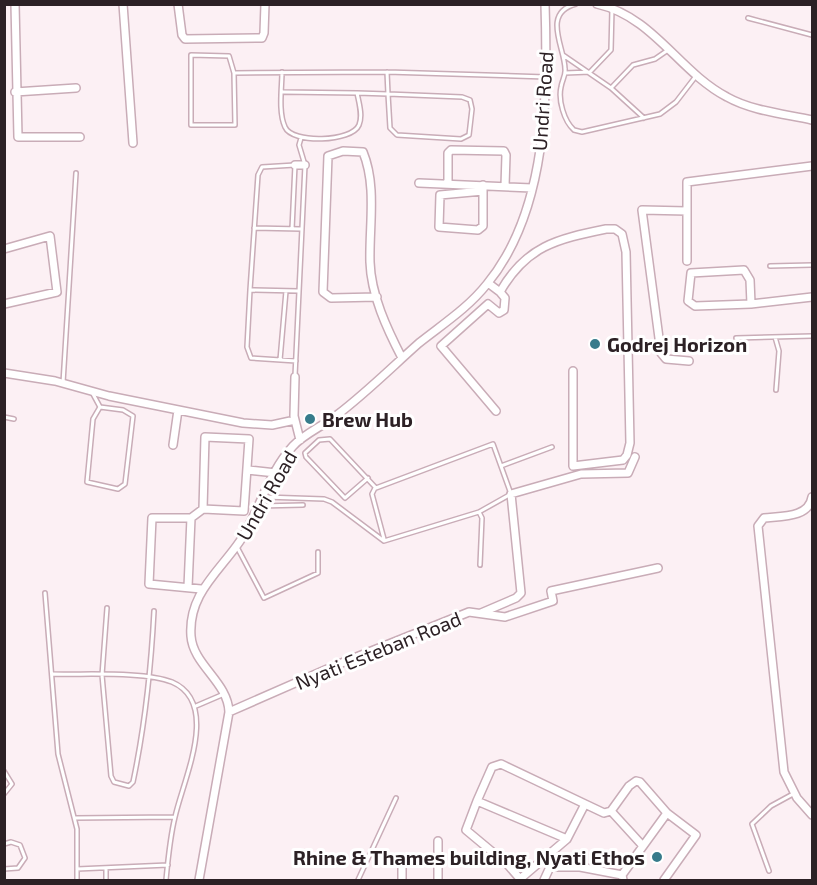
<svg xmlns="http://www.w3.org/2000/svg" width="817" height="885" viewBox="0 0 817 885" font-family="'Exo 2',sans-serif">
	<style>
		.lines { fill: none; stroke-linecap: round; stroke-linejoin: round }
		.service-casing { stroke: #c9acb7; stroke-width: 6 }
		.minor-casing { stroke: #c9acb7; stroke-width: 10 }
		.service { stroke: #fff; stroke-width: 3 }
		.minor { stroke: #fff; stroke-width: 7 }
		.poi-dot { fill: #377b8b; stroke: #fff; stroke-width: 2 }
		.labels { text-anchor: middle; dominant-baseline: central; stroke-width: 6; stroke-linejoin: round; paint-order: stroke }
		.street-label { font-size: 20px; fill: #2c2125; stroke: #fff }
		.poi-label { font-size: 20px; font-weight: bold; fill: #2c2125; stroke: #fff; text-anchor: start }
	</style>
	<rect width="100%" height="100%" fill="#fcf0f4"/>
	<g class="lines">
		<defs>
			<path id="service" d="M576 4C541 13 565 48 565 69 566 75 562 80 561 87 558 100 564 121 574 130L582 132 660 114 676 102 696 76
				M748 18 812 35
				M191 55 229 56 234 73 235 125H191Z
				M563 55 611 88 644 118
				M282 72C282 87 278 112 285 127 292 144 352 142 359 125 363 116 359 103 357 93L283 92
				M234 73 387 72 546 77
				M565 73 590 72 611 50 612 9
				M611 88 633 65 655 59 668 50
				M357 93 388 94 390 128 397 135 461 139 469 135 472 109 470 100 462 97 388 94 387 72
				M254 228 301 229
				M770 266 812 265
				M250 290 258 175 262 167 295 165 292 229
				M775 337 779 351 776 390
				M736 338 812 336
				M280 360 286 291
				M296 361 251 358 247 347 250 290 298 291
				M295 376 305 165 299 145 301 138
				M63 383 76 173
				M93 394 100 407 123 410 133 416 125 484 118 489 87 482 93 419 100 407
				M4 417 14 419
				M501 466 552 447
				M368 478 345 498 306 457 305 453 319 440 330 439 376 488 493 444 511 494 479 512
				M375 488 372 494 384 539
				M265 497 324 499 332 502 384 541 479 512 482 518 480 565
				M259 506 303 505
				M237 547 264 598 318 573V552
				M45 593 58 754 77 829V880
				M107 608 102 675 111 776 114 782 129 786 133 782C145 725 151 669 154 611
				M53 674C84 675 145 671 172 682 221 703 183 780 175 817 170 837 168 859 166 880
				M196 706 224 694
				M4 771 12 784 4 794
				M75 818 175 817
				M4 844 11 842 20 845 25 858 18 868 4 869
				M106 868V880
				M77 869 168 865
				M769 871 752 824 771 806 793 794
				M358 880 396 798"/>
			<path id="minor" d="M15 4 18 137H80
				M123 4 133 143
				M178 4 182 35 185 39 262 38 264 33 265 4
				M597 4C654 17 678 71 727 97 752 111 785 114 812 120
				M15 92 76 88
				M295 165H305
				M419 183 532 188
				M448 184V153L451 150 504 151 506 155 505 186
				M483 185V191L440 195 439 227 478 230 483 226V191
				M687 211 642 210 661 353 666 359 689 361
				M4 249 50 236 57 292 4 304
				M687 261V182L812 166
				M488 283 500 292C526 246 557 239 606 229H615L622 234 626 252 630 443 627 455 623 460 573 466V371
				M377 297 331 298 323 292 328 156 343 151 363 152C377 186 369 226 370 262 371 295 387 329 402 358
				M751 304 750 280 744 270 691 273 688 301 695 306 751 304 812 297
				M4 373 55 381 109 396 243 423 272 425 295 420
				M295 377 294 416 300 440
				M496 411 441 346 488 304 499 313 504 310 505 298 500 292
				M173 445 178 410
				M248 470 276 473
				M812 497C809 518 781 516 764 518L758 526 784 772 797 798 812 815
				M188 587 191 518
				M201 589 149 584 152 518H191L203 509 244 511 249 439 205 437 203 509
				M481 613 516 598 521 593 511 494 581 474 628 473 635 457
				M229 712 334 666 469 612 505 617 553 601 551 591 658 568
				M477 801 492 767 501 764 585 804 567 839 520 879
				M585 804 604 813 611 811 642 845
				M611 811 629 786 636 781 640 782 667 813 696 835 664 880
				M438 841V880
				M550 853V867H580L622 875
				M402 863V880
				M199 880 229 712C228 682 193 665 191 636 188 594 219 572 240 541 259 512 268 473 293 446 304 434 323 426 337 415 366 393 392 367 419 343 443 324 468 308 487 284 548 210 548 94 545 4
				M521 880 508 865 466 830 477 801 567 839
				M544 880 550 867
				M623 880 622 875 667 813"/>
		</defs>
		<!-- service casing -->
		<use href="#service" class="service-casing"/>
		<!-- minor casing -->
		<use href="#minor" class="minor-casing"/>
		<!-- service -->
		<use href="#service" class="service"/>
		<!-- minor -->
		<use href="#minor" class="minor"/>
	</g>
	<!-- markers -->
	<g class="poi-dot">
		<circle cx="595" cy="344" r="6"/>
		<circle cx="310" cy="419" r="6"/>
		<circle cx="657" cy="857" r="6"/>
	</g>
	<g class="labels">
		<!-- street labels -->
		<g class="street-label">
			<text transform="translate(542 101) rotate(-86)">Undri Road</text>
			<text transform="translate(266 495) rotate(-60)">Undri Road</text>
			<text transform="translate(378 650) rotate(-22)">Nyati Esteban Road</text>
		</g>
		<!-- poi labels -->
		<g class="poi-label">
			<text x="607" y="344">Godrej Horizon</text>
			<text x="322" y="419">Brew Hub</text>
			<text x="645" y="857" text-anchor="end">Rhine &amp; Thames building, Nyati Ethos</text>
		</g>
	</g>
	<!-- border -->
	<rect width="817" height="885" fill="none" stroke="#2c2125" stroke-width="12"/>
</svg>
